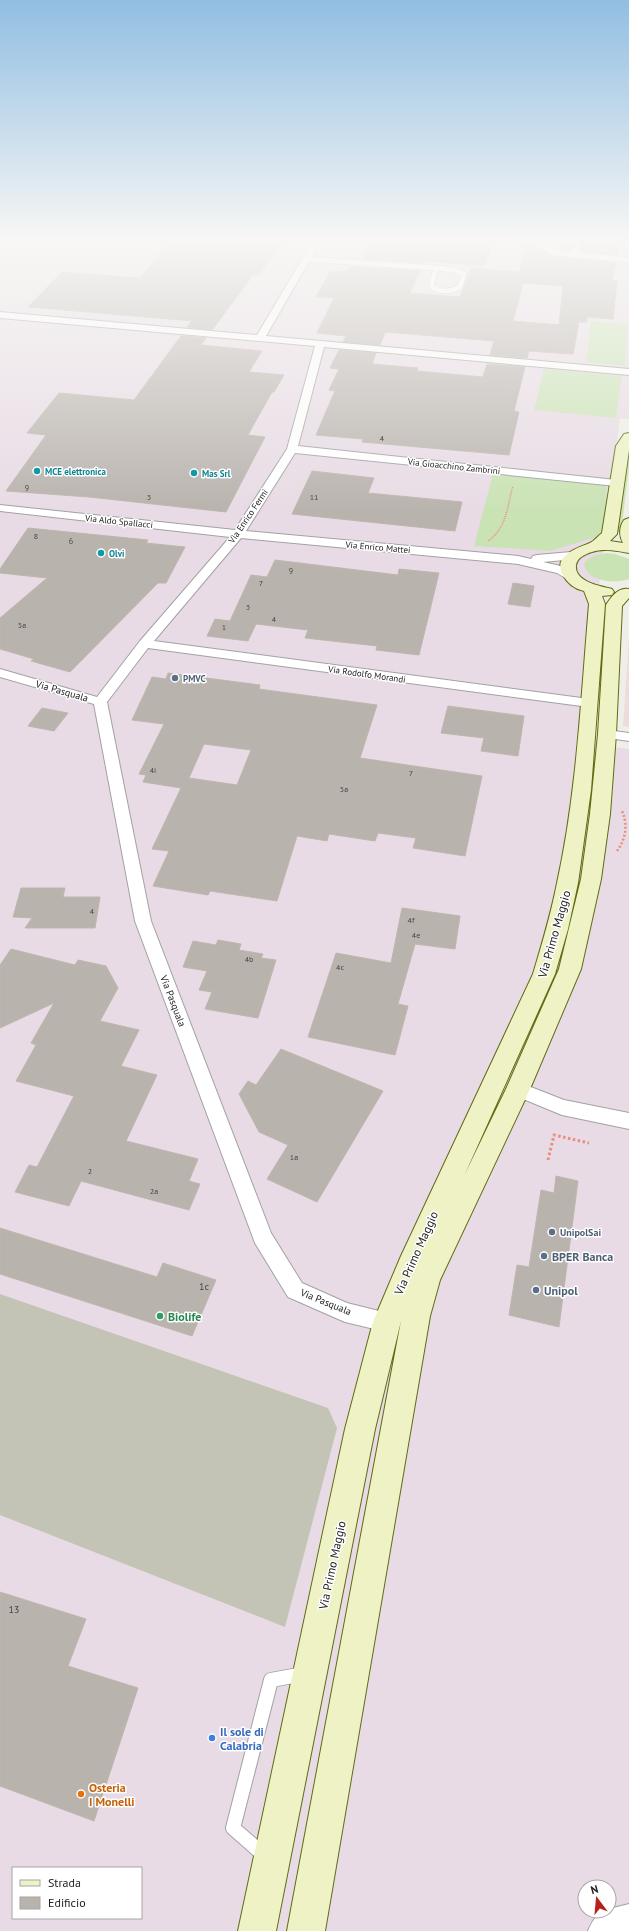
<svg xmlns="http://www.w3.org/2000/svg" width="629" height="1931" viewBox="0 0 629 1931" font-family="'PT Sans',sans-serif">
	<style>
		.residential { fill: #dfdede }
		.commercial { fill: #eedcda }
		.industrial { fill: #e8dbe5; fill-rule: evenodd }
		.construction { fill: #c3c4b5 }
		.grass { fill: #cae3b5 }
		.parking { fill: #e1e1e1 }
		.building { fill: #b9b3ae; stroke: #c0b6ad; fill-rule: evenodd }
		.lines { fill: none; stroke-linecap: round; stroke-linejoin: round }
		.lane-far1-casing { stroke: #a2a2a2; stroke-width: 6 }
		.lane-casing { stroke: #a2a2a2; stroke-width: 16 }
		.street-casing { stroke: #a2a2a2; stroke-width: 2 }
		.secondary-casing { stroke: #5f6c13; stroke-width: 2 }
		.path-far2 { stroke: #e98f80; stroke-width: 1.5; stroke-dasharray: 1 1; stroke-linecap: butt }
		.path-far1 { stroke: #e98f80; stroke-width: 2.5; stroke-dasharray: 2 2; stroke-linecap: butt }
		.path { stroke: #e98f80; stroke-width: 3; stroke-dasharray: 2.5 2.5; stroke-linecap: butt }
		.lane-far1 { stroke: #fff; stroke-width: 5 }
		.lane { stroke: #fff; stroke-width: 14 }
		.street { fill: #fff; fill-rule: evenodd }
		.secondary { fill: #eef2c4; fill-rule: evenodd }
		.culture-dot { fill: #0f9aa8; stroke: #fff; stroke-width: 1.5 }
		.service-dot { fill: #5c6f8a; stroke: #fff; stroke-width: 1.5 }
		.leisure-dot { fill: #2e9e5b; stroke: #fff; stroke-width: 1.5 }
		.shop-dot { fill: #3f7fe0; stroke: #fff; stroke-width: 1.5 }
		.food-dot { fill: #e8710a; stroke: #fff; stroke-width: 1.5 }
		.labels { text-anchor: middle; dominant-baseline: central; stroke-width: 3; stroke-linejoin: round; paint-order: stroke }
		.number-label { font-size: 8px; fill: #474644 }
		.far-street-label { font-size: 9px; fill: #212121; stroke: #fff }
		.far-culture-label { font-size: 9px; font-weight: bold; fill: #0d838f; stroke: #fff; text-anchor: start }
		.far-service-label { font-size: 9px; font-weight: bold; fill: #4e5e75; stroke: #fff; text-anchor: start }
		.street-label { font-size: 10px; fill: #212121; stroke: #fff }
		.service-label { font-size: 10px; font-weight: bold; fill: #4e5e75; stroke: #fff; text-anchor: start }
		.near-number-label { font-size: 10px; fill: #474644 }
		.near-street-label { font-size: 12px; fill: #212121; stroke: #fff }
		.near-service-label { font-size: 12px; font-weight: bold; fill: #4e5e75; stroke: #fff; text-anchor: start }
		.near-leisure-label { font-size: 12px; font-weight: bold; fill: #27864d; stroke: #fff; text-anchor: start }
		.near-shop-label { font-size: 12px; font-weight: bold; fill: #366cbe; stroke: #fff; text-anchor: start }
		.near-food-label { font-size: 12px; font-weight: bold; fill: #c56008; stroke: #fff; text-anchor: start }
	</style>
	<rect width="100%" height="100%" fill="#f0eee8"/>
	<!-- residential -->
	<path class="residential" d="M0 239H151L125 269 112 274 15 266 0 281Z"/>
	<!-- commercial -->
	<path class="commercial" d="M629 639V727L623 726Z"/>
	<!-- industrial -->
	<path class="industrial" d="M151 239H629V419H620L579 742 629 749V1931H0V281L15 266 112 274 125 269ZM13 1868H141V1918H13ZM585 1887H609V1911H585Z"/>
	<!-- construction -->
	<path class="construction" d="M0 1294 328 1408 337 1428 285 1627 0 1515Z"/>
	<!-- grass -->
	<path class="grass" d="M591 321 628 324 625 366 586 362Z
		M544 369 622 376 616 418 534 410Z
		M627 458H629V468L621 532H617Z
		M493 474 607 485 603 535 550 551 474 546Z
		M606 553 615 554 629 559V579C615 584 586 582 584 564 589 556 597 555 606 553Z"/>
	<!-- parking -->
	<path class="parking" d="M11 239H56L30 264 3 263 24 243 32 244 29 241Z
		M331 239H357L346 260 320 258Z
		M606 267 629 268V281L605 279Z"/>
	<!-- building -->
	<path class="building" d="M173 239H283L259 275H253L212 330 187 327 192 321 28 307 62 272 140 278Z
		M432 239H494L485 266 424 261 423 263 362 259 371 243 429 248Z
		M561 239H574L572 250 561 249Z
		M582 239H620L617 255 580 251Z
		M527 244 555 257 616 263 612 281H617L613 319 587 317V322H579L573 354 529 351 527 358 490 355 494 341 385 332 380 345 343 342 346 336 317 333 334 298 316 297 330 272 348 271 350 267H358L420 271 410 293 460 297 471 268 519 272ZM523 283 563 286 559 325 513 321Z
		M181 336 206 338 201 345 262 351 249 372 284 375 274 392H272L248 435 265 437 226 512 89 497 6 491 46 435 27 433 59 393 134 400Z
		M339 350 376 353 372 364 418 368 417 371 483 377 487 364 525 367 514 411 519 412 509 455 362 442 363 439 316 435 335 391 329 390 339 369 330 368Z
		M312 471 374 478 368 493 462 502 455 531 292 514Z
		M28 528 148 540 146 543 185 547 166 583H158L70 672 31 661 34 659 0 649V618L47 578 0 573V569Z
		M275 560 398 575 399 569 439 573 419 655 376 650 377 646 305 638 308 630 256 624 248 641 207 636 215 619 230 621 251 575 267 577Z
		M513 583 534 586 530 607 508 604Z
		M168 673 260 685 259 689 377 705 360 758 482 776 465 856 413 848 416 838 378 833 375 841 329 834 327 841 297 836 277 901 210 891 208 895 153 886 169 851 152 849 181 788 143 782 146 775 139 774 164 724 132 720 152 677 166 679ZM204 744 251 750 237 785 189 778Z
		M448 706 524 716 518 756 481 751 484 738 441 733Z
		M42 708 68 713 54 731 28 726Z
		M21 888H65L63 897H100L95 928H25L32 918 13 917Z
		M402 908 460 916 455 949 415 944 398 1004 408 1006 395 1055 308 1037 336 953 391 963Z
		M218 940 241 944 239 950 263 954 261 958 276 960 258 1018 205 1009 212 992 199 990 207 971 183 967 193 941 216 945Z
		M11 949 75 965 78 960 106 966 118 988 100 1021 139 1030 121 1066 157 1075 126 1141 198 1159 189 1181 200 1184 189 1210 81 1181 69 1206 15 1192 29 1165 37 1167 74 1096 16 1081 36 1045 31 1043 54 1003 0 1028V965Z
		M281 1049 383 1091 317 1202 267 1179 288 1145 259 1132 239 1094 248 1081 256 1085Z
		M556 1176 578 1181 559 1327 509 1315 517 1265 529 1267 541 1190 554 1193Z
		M0 1228 157 1277 163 1263 216 1280 192 1336 0 1274Z
		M0 1592 86 1619 68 1666 138 1688 94 1821 0 1786Z"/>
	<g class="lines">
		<defs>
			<path id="lane-far1" d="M526 239 556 253 629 260
				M553 239 558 242 556 253
				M575 255 578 239
				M306 259 436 268
				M436 268 454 270 464 274 460 287C450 292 440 293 431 286Z"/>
			<path id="lane" d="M265 1856 233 1828 271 1680 304 1674"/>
			<path id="street" d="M314 239H322L266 336 629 369V375L324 347 298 446 616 480 622 483 616 486 295 453 246 531 518 556 531 559 533 556 537 555 571 552 577 556 575 559 543 562 565 567 578 578 572 582 557 573 518 564 241 538 154 641 589 699 594 700 596 703 594 706 589 707 148 648 107 702 151 921 271 1233 302 1283 347 1303 395 1315 398 1322 395 1329 387 1332 345 1322 288 1297 255 1243 135 921 94 704 0 677V669L97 697 140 641 230 537 0 511V505L235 530 287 449 315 346 0 318V312L257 335Z
				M607 730 629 733V741L602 737 600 734 602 731Z
				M518 1082 564 1100 629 1113V1129L562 1115 511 1094 509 1089 511 1084Z
				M629 1904V1931H588C592 1922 597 1911 609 1911V1909Z"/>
			<path id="secondary" d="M629 433V450L617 534 610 541 623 543C619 536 619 527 624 520L629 518V553C617 551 604 548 592 552 585 554 577 558 576 565 574 582 600 586 612 589L614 592 612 595 602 596 605 604 591 790 578 883 568 929 555 974 464 1176 506 1089 559 969 581 879 590 814 598 734 606 605C611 597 618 587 629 589V598L622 606 616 734 610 814 601 879 581 969 530 1089 440 1280 430 1316 325 1931H287L401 1321 375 1429 276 1931H238L345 1429 373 1322 401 1256 533 974C542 944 551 914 557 883 577 792 581 697 589 604L584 591C575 589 567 583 563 575 552 556 577 548 590 543 594 541 598 536 602 533L616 446 624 434Z"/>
		</defs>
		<!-- lane-far1 casing -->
		<use href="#lane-far1" class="lane-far1-casing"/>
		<!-- lane casing -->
		<use href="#lane" class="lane-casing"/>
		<!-- street casing -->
		<use href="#street" class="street-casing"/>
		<!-- secondary casing -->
		<use href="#secondary" class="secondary-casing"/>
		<!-- path-far2 -->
		<path class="path-far2" d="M488 541C507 528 507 506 513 486"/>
		<!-- path-far1 -->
		<path class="path-far1" d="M617 851C626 839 628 824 622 811"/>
		<!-- path -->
		<path class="path" d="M548 1160 554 1135 589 1143"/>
		<!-- lane-far1 -->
		<use href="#lane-far1" class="lane-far1"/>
		<!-- lane -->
		<use href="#lane" class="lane"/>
		<!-- street -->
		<use href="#street" class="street"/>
		<!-- secondary -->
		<use href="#secondary" class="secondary"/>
	</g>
	<!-- sky -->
	<linearGradient id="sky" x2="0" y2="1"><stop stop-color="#91bee2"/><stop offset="0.47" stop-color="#f8f7f5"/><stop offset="1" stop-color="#f8f7f5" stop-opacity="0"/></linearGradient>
	<rect width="629" height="510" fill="url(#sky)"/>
	<!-- markers -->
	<g class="culture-dot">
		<circle cx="37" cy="471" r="4"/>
		<circle cx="194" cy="473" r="4"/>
		<circle cx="101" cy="553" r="4"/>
	</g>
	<g class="service-dot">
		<circle cx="175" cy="678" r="4"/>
		<circle cx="552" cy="1232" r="4"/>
		<circle cx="544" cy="1256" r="4"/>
		<circle cx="536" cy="1290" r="4"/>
	</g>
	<circle class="leisure-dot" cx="160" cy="1316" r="4"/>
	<circle class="shop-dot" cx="212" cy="1738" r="4"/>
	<circle class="food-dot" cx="81" cy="1794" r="4"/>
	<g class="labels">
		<!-- number labels -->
		<g class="number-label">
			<text x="382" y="438">4</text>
			<text x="27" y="487">9</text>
			<text x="149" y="497">3</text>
			<text x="314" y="497">11</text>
			<text x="36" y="536">8</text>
			<text x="71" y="541">6</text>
			<text x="291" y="570">9</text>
			<text x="261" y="583">7</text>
			<text x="248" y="607">3</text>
			<text x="274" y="619">4</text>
			<text x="22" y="625">5a</text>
			<text x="224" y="627">1</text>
			<text x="153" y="770">4i</text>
			<text x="411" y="773">7</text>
			<text x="344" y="789">5a</text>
			<text x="92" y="911">4</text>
			<text x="411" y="920">4f</text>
			<text x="416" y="935">4e</text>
			<text x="249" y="959">4b</text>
			<text x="340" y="967">4c</text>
			<text x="294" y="1157">1a</text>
			<text x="90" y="1171">2</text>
			<text x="154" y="1191">2a</text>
		</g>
		<!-- far-street labels -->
		<g class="far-street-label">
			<text transform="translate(454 466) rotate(6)">Via Gioacchino Zambrini</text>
			<text transform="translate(248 516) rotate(-56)">Via Enrico Fermi</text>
			<text transform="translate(119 521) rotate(6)">Via Aldo Spallacci</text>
			<text transform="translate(378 547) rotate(5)">Via Enrico Mattei</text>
			<text transform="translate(367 674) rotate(8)">Via Rodolfo Morandi</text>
		</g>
		<!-- far-culture labels -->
		<g class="far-culture-label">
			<text x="45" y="471">MCE elettronica</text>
			<text x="202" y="473">Mas Srl</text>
			<text x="109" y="553">Olvi</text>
		</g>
		<!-- far-service labels -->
		<g class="far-service-label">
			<text x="183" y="678">PMVC</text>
		</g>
		<!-- street labels -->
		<g class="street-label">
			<text transform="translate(62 691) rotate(16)">Via Pasquala</text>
			<text transform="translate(173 1001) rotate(69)">Via Pasquala</text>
			<text transform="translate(326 1302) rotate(22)">Via Pasquala</text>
		</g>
		<!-- service labels -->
		<g class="service-label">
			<text x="560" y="1232">UnipolSai</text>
		</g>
		<!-- near-number labels -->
		<g class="near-number-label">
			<text x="204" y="1286">1c</text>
			<text x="14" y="1609">13</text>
		</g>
		<!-- near-street labels -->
		<g class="near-street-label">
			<text transform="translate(554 934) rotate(-74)">Via Primo Maggio</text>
			<text transform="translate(416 1253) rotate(-66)">Via Primo Maggio</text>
			<text transform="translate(332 1565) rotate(-78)">Via Primo Maggio</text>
		</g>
		<!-- near-service labels -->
		<g class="near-service-label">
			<text x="552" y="1256">BPER Banca</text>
			<text x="544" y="1290">Unipol</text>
		</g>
		<!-- near-leisure labels -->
		<g class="near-leisure-label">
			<text x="168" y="1316">Biolife</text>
		</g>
		<!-- near-shop labels -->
		<g class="near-shop-label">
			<text x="220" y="1731">Il sole di<tspan x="220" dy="14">Calabria</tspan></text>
		</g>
		<!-- near-food labels -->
		<g class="near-food-label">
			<text x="89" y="1787">Osteria<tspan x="89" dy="14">I Monelli</tspan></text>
		</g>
	</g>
	<!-- legend -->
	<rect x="12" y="1867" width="130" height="52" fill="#ffffff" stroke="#a6a6a6"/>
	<rect x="20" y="1880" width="20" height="6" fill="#eef2c4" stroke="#a6a6a6"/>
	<text x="48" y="1887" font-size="12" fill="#212121">Strada</text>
	<rect x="20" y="1897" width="20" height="12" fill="#b9b3ae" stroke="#a6a6a6"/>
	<text x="48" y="1907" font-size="12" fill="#212121">Edificio</text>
	<!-- north arrow -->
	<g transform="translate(597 1899) rotate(344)"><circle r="19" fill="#ffffff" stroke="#a6a6a6"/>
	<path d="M0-3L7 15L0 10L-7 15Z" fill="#b82019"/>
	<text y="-6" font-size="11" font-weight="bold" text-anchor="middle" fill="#212121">N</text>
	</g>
</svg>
